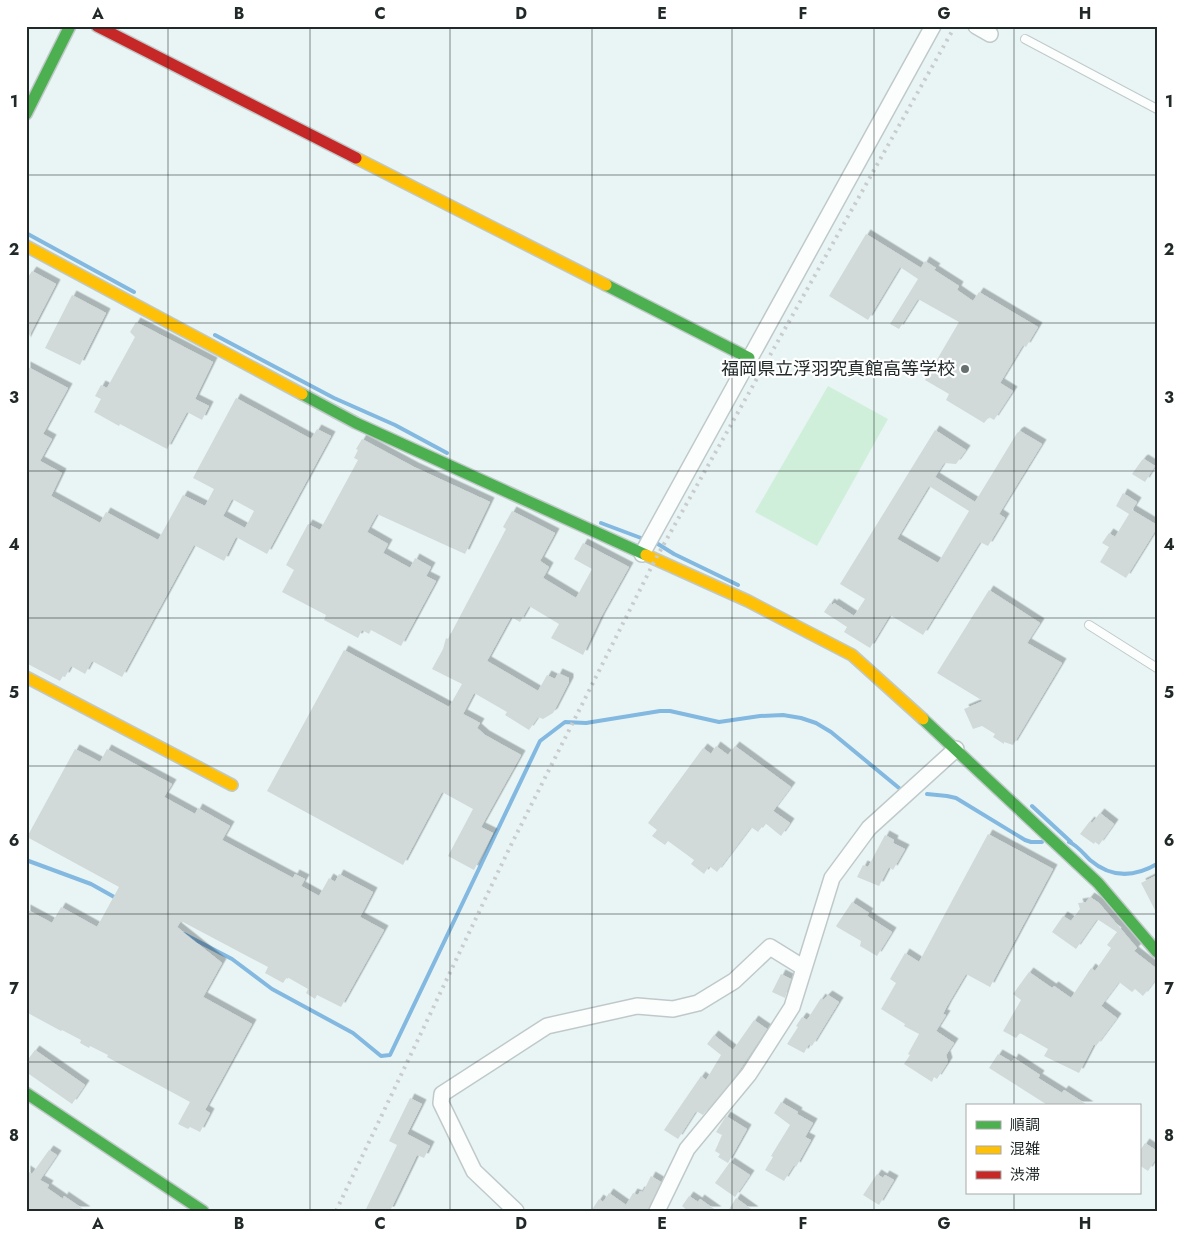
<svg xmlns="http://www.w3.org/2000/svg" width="1183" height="1237" viewBox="0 0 1183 1237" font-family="Jost,'Noto Sans JP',sans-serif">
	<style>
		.green { fill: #d0efda }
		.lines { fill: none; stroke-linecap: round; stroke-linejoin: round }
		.stream { stroke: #83b9e0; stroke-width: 4 }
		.building { fill: #d1dad9; fill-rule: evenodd; filter: url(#shadow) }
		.lane-casing { stroke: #c0c9c9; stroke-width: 10 }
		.street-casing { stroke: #c0c9c9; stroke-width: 18 }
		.fast-casing { stroke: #c0c9c9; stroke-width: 14 }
		.slow-casing { stroke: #c0c9c9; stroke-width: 14 }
		.jam-casing { stroke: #c0c9c9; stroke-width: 14 }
		.lane { stroke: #fcfefe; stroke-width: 8 }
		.street { stroke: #fcfefe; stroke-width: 15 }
		.fast { stroke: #4caf50; stroke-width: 11 }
		.slow { stroke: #ffc107; stroke-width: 11 }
		.jam { stroke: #c62828; stroke-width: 11 }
		.rail { stroke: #cacccc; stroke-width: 4; stroke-dasharray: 2.5 5; stroke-linecap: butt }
		.grid { fill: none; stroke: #212929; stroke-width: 1; stroke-opacity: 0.55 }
		.poi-dot { fill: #677070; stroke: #fff; stroke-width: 2 }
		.labels { text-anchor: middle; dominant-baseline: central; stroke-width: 4.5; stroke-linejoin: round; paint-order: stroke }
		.poi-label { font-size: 18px; fill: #212929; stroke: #fff; text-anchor: end }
		.neatline { fill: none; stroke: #212929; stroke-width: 2 }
		.grid-label { font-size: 16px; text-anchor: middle; font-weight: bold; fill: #212929 }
	</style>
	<defs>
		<filter id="shadow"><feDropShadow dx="4.5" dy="-4.5" stdDeviation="0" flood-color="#0004"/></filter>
	</defs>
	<rect width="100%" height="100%" fill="#e9f5f5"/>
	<!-- green -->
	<path class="green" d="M828 386 888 419 817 546 755 512Z"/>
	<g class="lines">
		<!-- stream -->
		<path class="stream" d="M26 233 134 292
			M215 335 334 398 395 425 447 453
			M601 523 641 538
			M658 544 674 554 738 585
			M927 794 947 796 956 798 1025 840 1031 842H1042
			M1032 806 1071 842
			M1069 842C1077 845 1084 854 1090 860 1111 878 1133 878 1157 864
			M26 860 91 884 116 898
			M184 934 232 959 272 989 353 1033 381 1056 390 1055 540 741 565 722 586 723 660 711H670L719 722 760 716 783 715 801 718 816 723 831 732 899 788"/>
	</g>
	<!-- building -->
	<path class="building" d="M866 234 921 268 925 261 936 268 934 270 959 286 957 290 973 301 979 292 1038 327 1026 347 1023 345 1000 383 1013 391 994 420 989 417 984 423 946 400 949 394 925 380 959 322 918 299 899 329 890 324 918 279 900 267 868 320 829 296Z
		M32 271 56 284 26 342V280Z
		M72 295 106 313 80 365 45 348Z
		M136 322 213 362 195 399 209 406 202 420 187 412 167 449 120 424 119 426 94 412 101 399 95 396 101 385 107 388 135 337 130 332Z
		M26 366 68 388 43 434 52 439 40 461 62 473 51 496 100 523 106 512 158 540 183 495 205 506 214 489 193 478 236 398 311 439 317 429 331 436 267 554 236 537 224 561 194 545 122 677 92 661 85 674 71 666 65 677 63 676 60 681 26 663ZM232 499 254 511 245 528 223 516Z
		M935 430 966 450 956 464 944 463 935 477 975 502 1017 433 1020 431 1042 444 999 514 1005 518 988 546 980 542 923 635 890 615 870 648 844 632 847 627 824 612 830 603 833 605 834 603 854 616 865 599 840 584ZM929 486 969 511 938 563 897 539Z
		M362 439 414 467 490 502 465 554 377 514 367 532 388 544 383 553 410 568 415 558 431 567 426 576 436 581 401 646 371 630 369 634 362 630 358 638 324 620 326 615 282 592 294 570 286 565 308 524 320 530 358 460 354 458 358 450 356 449Z
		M1144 459 1155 466 1145 482 1132 474 1142 460Z
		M1123 493 1137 502 1132 510 1157 525V528L1126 578 1100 562 1109 547 1102 543 1109 533 1115 537 1129 514 1116 506Z
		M512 511 555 533 540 561 549 567 543 578 576 598 592 569 574 559 583 543 629 567 601 617 583 655 551 638 559 624 529 606 520 622 511 617 487 661 538 691 547 675 555 679 558 673 569 678V682L553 713 543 719 538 717 529 730 505 715 507 712 474 693 463 714 480 723 477 728 485 735 521 755 481 827 493 833 474 870 448 856 473 809 442 792 403 865 267 791 344 650 449 707 462 684 432 669 443 649 446 638 448 639 506 529 503 527Z
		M989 590 1040 623 1027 643 1062 663 1013 745 1004 742V744L993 737 995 734 982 726 973 729 964 709 983 701 937 673Z
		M716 746 728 755 735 746 791 787 773 811 790 823 781 836 765 823 758 832 751 827 717 872 709 866 704 874 691 864 694 860 668 841 665 845 652 836 657 830 648 823 703 748 711 754Z
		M75 749 100 762 107 749 172 784 164 797 195 814 198 808 230 826 222 840 293 878 295 874 305 879 301 886 319 896 329 878 335 882 339 874 373 892 360 917 384 930 341 1007 317 995 315 999 306 993 308 989 287 977 283 983 265 973 268 967 181 921 177 927 222 963 203 997 252 1024 205 1110 210 1113 200 1132 190 1127 188 1129 178 1124 190 1102 107 1057 108 1055 90 1046 89 1048 80 1043 81 1040 62 1030 61 1031 26 1012V909L52 923 61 907 97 927 119 887 27 837Z
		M1100 813 1114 824 1099 845 1095 842 1094 844 1080 834 1090 821 1092 823Z
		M988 834 1053 869 990 987 966 974 947 1006 943 1014 946 1015 936 1031 954 1043 946 1055 948 1062 937 1079 934 1077 932 1082 904 1064 910 1055 908 1054 919 1034 904 1026 905 1024 881 1009 896 983 890 979 905 953 919 962Z
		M885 835 894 840 893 843 905 849 893 870 889 867 879 886 857 877 863 865 868 867Z
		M1157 875V914L1141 883Z
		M1090 897 1099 903 1137 948 1134 951 1157 969V978L1143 996 1135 989 1132 992 1119 982 1101 1006 1117 1018 1096 1046 1094 1044 1079 1073 1044 1056 1048 1049 1020 1033 1016 1038 1003 1031 1021 1000 1013 994 1029 972 1052 988 1054 986 1071 998 1091 968 1095 971 1111 948 1107 945 1117 932 1097 919 1076 949 1052 932 1063 916 1071 921 1080 909 1078 903 1086 902Z
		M852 902 869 913 867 916 892 932 877 956 860 946 861 941 837 927 836 926Z
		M781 974 791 979 785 998 772 992Z
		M828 995 839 1002 812 1046 809 1044 804 1053 787 1044 798 1027 796 1026 802 1017 807 1020 821 998 823 1000Z
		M754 1020 767 1029 735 1077 703 1115 696 1111 678 1139 664 1130 701 1076 706 1080 721 1055 707 1044 714 1035 733 1050Z
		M35 1050 85 1085 72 1104 26 1072V1062Z
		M998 1054 1012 1062 1014 1058 1040 1075 1038 1078 1062 1093 1064 1090 1089 1106H1049L989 1068Z
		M410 1098 422 1104 407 1134 430 1146 424 1158 417 1155 390 1211H365L397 1145 389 1141Z
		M781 1102 798 1112 797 1114 813 1123 805 1137 811 1140 796 1167 794 1165 784 1181 765 1170 773 1157 771 1156 790 1125 774 1113Z
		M726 1116 747 1129 728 1163 718 1157 720 1154 715 1151 722 1135 716 1132Z
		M1145 1143 1157 1151V1157L1148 1171 1139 1165V1152Z
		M49 1150 57 1155 40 1180 49 1185 47 1188 63 1199 64 1196 86 1211H26V1170L32 1174Z
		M730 1162 750 1175 735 1197 715 1183Z
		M877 1174 883 1178 885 1175 894 1180 879 1205 863 1195Z
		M651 1176 661 1182 648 1211H591L599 1199 603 1202 609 1193 626 1205 633 1193 638 1195 640 1191 643 1192Z
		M689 1196 698 1202 700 1199 717 1211H688L682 1206Z
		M736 1198 754 1211H728Z"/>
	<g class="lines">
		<defs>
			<path id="lane" d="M1025 39 1157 109
				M1089 625 1157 668"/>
			<path id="street" d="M976 26 990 34
				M642 554 933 26
				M516 1211 474 1171 441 1103 442 1094 547 1026 637 1006 673 1009 698 1003 734 981 770 947 804 968
				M657 1211 687 1149 749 1074 792 1007 832 878 869 828 956 749"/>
			<path id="fast" d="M26 114 70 26
				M606 285 749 358
				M302 394 356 423 646 555
				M923 719 1098 883 1157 952
				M26 1093 203 1211"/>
			<path id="slow" d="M356 158 606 285
				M26 246 302 394
				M646 555 748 601 852 655 923 719
				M26 677 232 785"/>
			<path id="jam" d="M97 26 356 158"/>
		</defs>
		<!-- lane casing -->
		<use href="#lane" class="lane-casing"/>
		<!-- street casing -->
		<use href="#street" class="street-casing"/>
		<!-- fast casing -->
		<use href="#fast" class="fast-casing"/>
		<!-- slow casing -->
		<use href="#slow" class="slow-casing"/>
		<!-- jam casing -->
		<use href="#jam" class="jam-casing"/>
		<!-- lane -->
		<use href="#lane" class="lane"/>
		<!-- street -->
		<use href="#street" class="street"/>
		<!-- fast -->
		<use href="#fast" class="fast"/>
		<!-- slow -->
		<use href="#slow" class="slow"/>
		<!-- jam -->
		<use href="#jam" class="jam"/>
		<!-- rail -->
		<path class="rail" d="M336 1211 510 847 655 560 955 26"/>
	</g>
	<!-- grid -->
	<path class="grid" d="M168 26V1211M310 26V1211M450 26V1211M592 26V1211M732 26V1211M874 26V1211M1014 26V1106M26 175H1157M26 323H1157M26 471H1157M26 618H1157M26 766H1157M26 914H1157M26 1062H1157M1014 1193V1211"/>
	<!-- markers -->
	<circle class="poi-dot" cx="965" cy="369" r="5"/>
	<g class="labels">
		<!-- poi labels -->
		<g class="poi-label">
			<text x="955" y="369">福岡県立浮羽究真館高等学校</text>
		</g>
	</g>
	<!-- border -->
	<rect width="1183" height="1237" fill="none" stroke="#ffffff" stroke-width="55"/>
	<!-- legend -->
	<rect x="966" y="1104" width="175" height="90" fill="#ffffff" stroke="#a6a9a9"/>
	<rect x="976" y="1121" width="25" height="8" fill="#4caf50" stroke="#a6a9a9"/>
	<text x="1010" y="1130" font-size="15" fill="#212929">順調</text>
	<rect x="976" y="1146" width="25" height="8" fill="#ffc107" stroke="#a6a9a9"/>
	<text x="1010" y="1154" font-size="15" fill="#212929">混雑</text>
	<rect x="976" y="1171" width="25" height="8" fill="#c62828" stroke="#a6a9a9"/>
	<text x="1010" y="1180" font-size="15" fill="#212929">渋滞</text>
	<rect x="28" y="28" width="1128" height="1182" class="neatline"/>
	<g class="grid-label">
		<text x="98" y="19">A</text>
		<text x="239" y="19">B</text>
		<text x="380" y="19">C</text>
		<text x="521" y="19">D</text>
		<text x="662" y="19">E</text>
		<text x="803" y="19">F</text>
		<text x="944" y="19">G</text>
		<text x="1085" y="19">H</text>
		<text x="14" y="107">1</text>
		<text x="1169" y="107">1</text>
		<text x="14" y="255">2</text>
		<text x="1169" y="255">2</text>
		<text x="14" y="403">3</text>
		<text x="1169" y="403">3</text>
		<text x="14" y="550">4</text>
		<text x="1169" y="550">4</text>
		<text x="14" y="698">5</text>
		<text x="1169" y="698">5</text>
		<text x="14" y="846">6</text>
		<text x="1169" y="846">6</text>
		<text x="14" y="994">7</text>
		<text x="1169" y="994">7</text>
		<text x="14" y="1141">8</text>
		<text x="1169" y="1141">8</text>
		<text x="98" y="1229">A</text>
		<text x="239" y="1229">B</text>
		<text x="380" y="1229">C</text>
		<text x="521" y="1229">D</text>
		<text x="662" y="1229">E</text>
		<text x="803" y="1229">F</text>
		<text x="944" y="1229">G</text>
		<text x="1085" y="1229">H</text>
	</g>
</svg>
